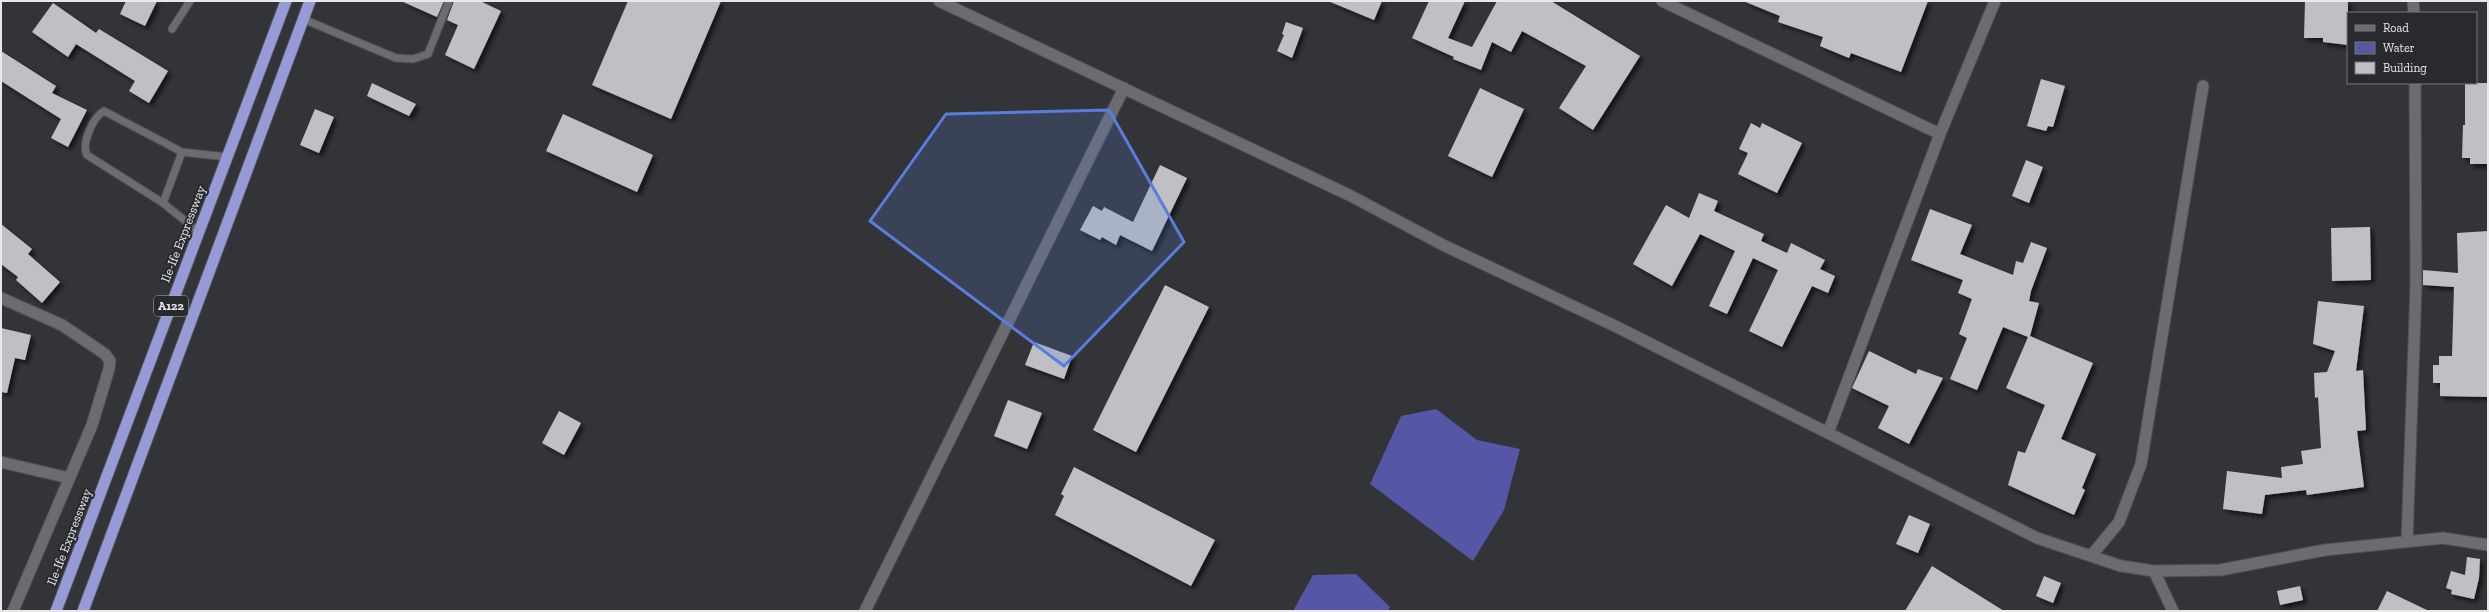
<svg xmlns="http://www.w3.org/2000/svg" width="2489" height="612" viewBox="0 0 2489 612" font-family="'Zilla Slab',serif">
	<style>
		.water { fill: #5556a5 }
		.building { fill: #bfc0c4; filter: url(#shadow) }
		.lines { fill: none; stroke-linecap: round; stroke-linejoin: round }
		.service-casing { stroke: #505053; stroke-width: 9 }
		.minor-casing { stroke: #505053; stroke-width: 13 }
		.trunk-casing { stroke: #505053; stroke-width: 13 }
		.service { stroke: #6c6c70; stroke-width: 7 }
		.minor { stroke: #6c6c70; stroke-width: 11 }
		.trunk { stroke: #969ad6; stroke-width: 11 }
		.marked { fill: #5a7cdd; fill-opacity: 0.2; stroke: #5a7cdd; stroke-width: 3; stroke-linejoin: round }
		.labels { text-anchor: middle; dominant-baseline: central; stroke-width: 4; stroke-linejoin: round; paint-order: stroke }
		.shield { fill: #292a2d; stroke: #afafb1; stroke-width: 1 }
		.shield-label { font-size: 12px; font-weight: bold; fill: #e8e8ea }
		.street-label { font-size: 13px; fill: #e8e8ea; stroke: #292a2d }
	</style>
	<defs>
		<filter id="shadow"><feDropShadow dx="3.5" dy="3.5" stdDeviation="2" flood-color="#0009"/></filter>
	</defs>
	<rect width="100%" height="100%" fill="#333437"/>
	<!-- water -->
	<path class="water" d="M1436 409 1477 440 1520 449 1504 510 1473 561 1370 484 1401 416Z
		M1356 574 1390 607 1388 611H1293L1313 575Z"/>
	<!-- building -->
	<path class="building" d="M126 1H157L145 26 120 14Z
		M401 1H444L437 17Z
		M454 1H480L501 11 474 69 445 55 458 25 447 20Z
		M628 1H721L671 119 592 85Z
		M1328 1H1382L1374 20Z
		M1429 1H1465L1448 38 1472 47 1497 1H1551L1640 56 1593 130 1559 108 1586 66 1522 31 1511 52 1492 42 1481 70 1453 59 1454 57 1412 38Z
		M1743 1H1928L1901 72 1851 53 1849 58 1820 46 1823 37 1778 22 1780 16Z
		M2305 1H2348V45L2323 42V38H2304Z
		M53 3 96 33 99 29 168 71 149 103 129 91 135 81 76 44 68 57 32 32Z
		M1286 22 1303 28 1292 58 1277 51 1284 35 1282 34Z
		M1 51 56 86 52 93 87 110 68 147 51 138 61 119 1 81Z
		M2041 79 2065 86 2053 127 2048 126 2046 131 2027 126Z
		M372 83 416 104 409 116 367 96Z
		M2465 83H2488V164H2470V158H2462L2463 125H2465Z
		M1480 88 1524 109 1492 177 1448 156Z
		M315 109 334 117 319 153 300 145Z
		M563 114 653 155 637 192 546 151Z
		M1751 123 1760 128 1762 123 1802 143 1777 193 1738 174 1748 153 1739 149Z
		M2026 160 2043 167 2029 203 2012 196Z
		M1160 165 1187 178 1152 251 1120 235 1116 245 1102 237 1100 240 1080 230 1093 206 1102 211 1104 207 1133 222Z
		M1699 193 1718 201 1714 211 1764 234 1761 241 1787 253 1791 243 1825 260 1820 269 1835 276 1828 293 1812 286 1782 347 1749 331 1778 270 1753 258 1727 314 1709 306 1735 251 1700 234 1672 286 1633 264 1666 205 1689 218Z
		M1930 209 1972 225 1960 254 2013 275 2016 261 2023 263 2031 242 2047 248 2031 291 2029 301 2039 303 2030 336 2093 363 2061 439 2096 454 2082 488 2085 490 2074 515 2008 485 2018 451 2025 453 2045 405 2006 388 2028 337 2003 327 1977 390 1950 379 1967 338 1959 334 1972 299 1958 293 1963 280 1911 260Z
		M1 224 32 249 28 254 60 282 42 303 16 280 18 277 1 264Z
		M2370 227 2371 280 2332 281 2331 228Z
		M2488 231V397L2440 396V383H2433V365H2439V356H2452L2454 287 2423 285V270L2458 273 2457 233Z
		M1165 285 1209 307 1136 452 1093 430Z
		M2318 301 2364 306 2356 371 2363 370 2366 430 2357 431 2364 487 2307 495 2306 490 2265 495 2262 514 2223 509 2227 471 2282 478 2281 467 2303 464 2301 451 2321 448 2318 397 2315 398 2314 373 2327 372 2335 351 2313 344Z
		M1 328 31 335 25 360 15 358 7 393 1 392Z
		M1034 342 1072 356 1064 379 1025 365Z
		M1869 351 1916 374 1918 369 1943 378 1909 444 1878 428 1889 406 1852 388Z
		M1008 400 1042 413 1027 449 994 436Z
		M559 411 581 423 564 455 542 443Z
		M1074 467 1215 540 1191 586 1055 515 1064 496 1061 494Z
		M1909 515 1930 524 1918 553 1896 544Z
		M2467 557 2480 559 2479 578 2474 599 2451 594 2452 590 2446 588 2451 571 2465 575Z
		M1932 566 2004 611H1905Z
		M2044 576 2061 583 2053 603 2036 596Z
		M2300 586 2303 600 2280 605 2277 591Z
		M2387 591 2429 611H2377Z"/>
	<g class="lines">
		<defs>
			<path id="service" d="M303 19 396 58 413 59 428 54 449 1
				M172 29 190 1
				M163 203 182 152
				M199 232 163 203 87 155C81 144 93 117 104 111L182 152 227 157"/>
			<path id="minor" d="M939 1 1351 196 1445 246 1615 326 2037 538 2121 566 2154 571 2220 570 2325 550 2443 538 2488 545
				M1662 1 1940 134
				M2413 1 2414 13
				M1 298 62 325 105 354 110 361 109 369 92 425 13 611
				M1828 433 1940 134 1995 1
				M1 462 69 478
				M2407 541 2416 285 2415 83
				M2091 556 2119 522 2141 464 2203 86
				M2154 571 2173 611
				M865 611 1124 88"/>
			<path id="trunk" d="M56 611 286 1
				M83 611 310 1"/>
		</defs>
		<!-- service casing -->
		<use href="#service" class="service-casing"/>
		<!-- minor casing -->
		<use href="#minor" class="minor-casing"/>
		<!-- trunk casing -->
		<use href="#trunk" class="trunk-casing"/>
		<!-- service -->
		<use href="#service" class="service"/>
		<!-- minor -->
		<use href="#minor" class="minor"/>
		<!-- trunk -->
		<use href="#trunk" class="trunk"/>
	</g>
	<!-- marked area -->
	<path class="marked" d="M1109 110 1184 242 1064 366 870 221 946 114Z"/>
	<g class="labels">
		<!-- shield labels -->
		<rect class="shield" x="154" y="296" width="34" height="20" rx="3"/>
		<g class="shield-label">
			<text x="171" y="306">A122</text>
		</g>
		<!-- street labels -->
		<g class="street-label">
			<text transform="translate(183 234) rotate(-69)">Ile-Ife Expressway</text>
			<text transform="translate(69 537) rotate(-69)">Ile-Ife Expressway</text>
		</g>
	</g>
	<!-- border -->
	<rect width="2489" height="612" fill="none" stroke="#e8e8ea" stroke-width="4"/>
	<!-- legend -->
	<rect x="2347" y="12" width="130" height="72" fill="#292a2d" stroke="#757679"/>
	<rect x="2355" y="25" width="20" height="6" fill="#6c6c70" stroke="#757679"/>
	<text x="2383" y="32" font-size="12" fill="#e8e8ea">Road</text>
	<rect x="2355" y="42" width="20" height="12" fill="#5556a5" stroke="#757679"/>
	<text x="2383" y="52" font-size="12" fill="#e8e8ea">Water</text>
	<rect x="2355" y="62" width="20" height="12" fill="#bfc0c4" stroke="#757679"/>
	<text x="2383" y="72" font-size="12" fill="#e8e8ea">Building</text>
</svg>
